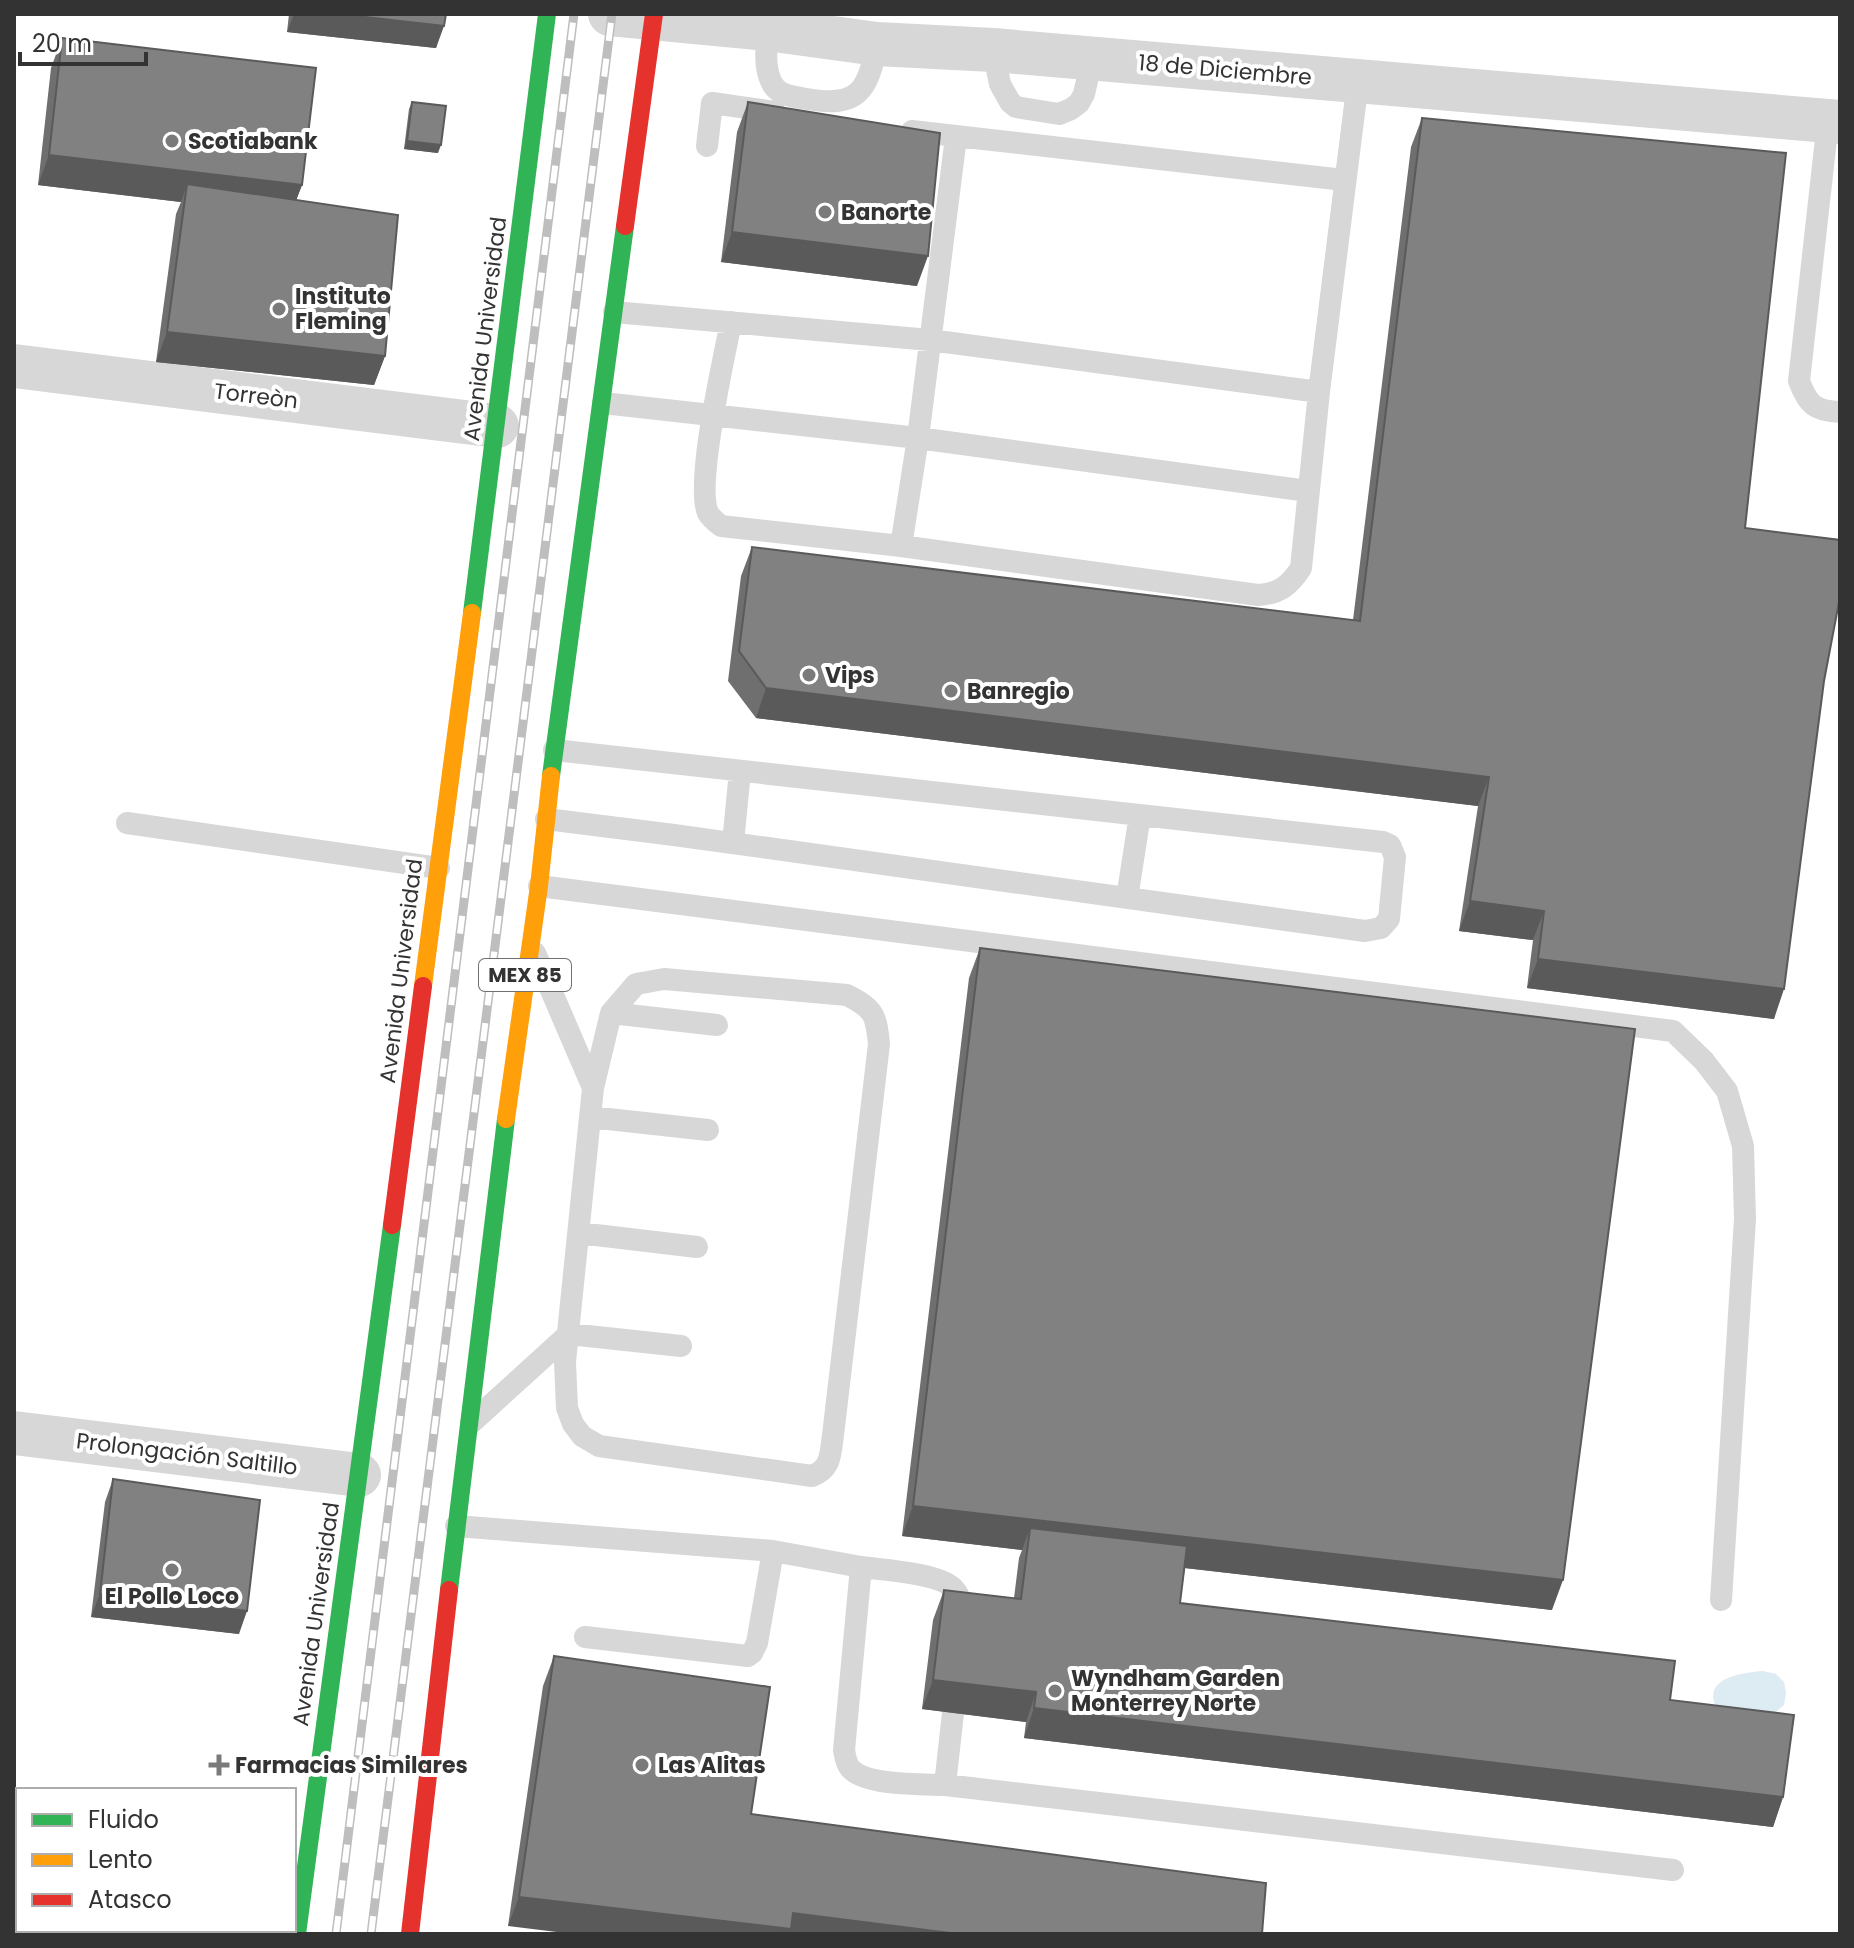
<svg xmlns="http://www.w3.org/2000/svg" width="1854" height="1948" viewBox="0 0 1854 1948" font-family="Poppins,sans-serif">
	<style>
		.water { fill: #ddebf3 }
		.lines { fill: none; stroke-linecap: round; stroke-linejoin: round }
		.lane { stroke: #d7d7d7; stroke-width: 22 }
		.street { stroke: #d7d7d7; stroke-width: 44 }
		.fast { stroke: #30b455; stroke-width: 18 }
		.slow { stroke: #ff9f0a; stroke-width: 18 }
		.jam { stroke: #e5322d; stroke-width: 18 }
		.rail-casing { stroke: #bebebe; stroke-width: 9 }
		.rail { stroke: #fff; stroke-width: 6; stroke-dasharray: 18; stroke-linecap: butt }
		.wall { fill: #6f6f6f }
		.shaded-wall { fill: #5a5a5a }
		.building { fill: #818181; stroke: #5a5a5a; stroke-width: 2 }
		.poi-dot { fill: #7a7a7a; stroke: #fff; stroke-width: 3 }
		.labels { text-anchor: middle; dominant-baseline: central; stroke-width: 8; stroke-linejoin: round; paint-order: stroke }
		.shield { fill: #fff; stroke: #707070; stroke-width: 2 }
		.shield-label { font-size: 20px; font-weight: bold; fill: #333 }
		.street-label { font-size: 22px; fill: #333; stroke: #fff }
		.poi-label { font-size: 22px; font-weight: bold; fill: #333; stroke: #fff; text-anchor: start }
	</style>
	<rect width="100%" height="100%" fill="#fff"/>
	<!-- water -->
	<path class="water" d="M1763 1671 1776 1674 1784 1682 1786 1693 1784 1705 1773 1714 1719 1713C1698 1679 1738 1673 1763 1671Z"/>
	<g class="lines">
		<!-- lane -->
		<path class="lane" d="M767 29C767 48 763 68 773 85 780 96 795 97 807 99 858 108 868 91 877 44
			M993 50 1000 84 1010 102 1016 107 1059 114 1071 109 1079 103 1084 94 1092 59
			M1828 121 1799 381C1808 405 1815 411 1840 412
			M912 131 1344 180
			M707 146 712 103 775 112
			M614 312 930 340 1319 392
			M731 322C724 358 695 484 708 513 711 518 716 522 721 526L901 546 1258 595C1279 594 1290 585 1301 568L1319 392 1358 81
			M603 403 918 438 1308 491
			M901 546 918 438 956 137
			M546 819 674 835 1365 931 1381 928 1389 919 1395 857 1390 845 1383 842 554 750
			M127 823 439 868
			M733 843 740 771
			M539 886 1673 1031 1704 1061 1727 1091 1743 1146 1745 1219 1721 1600
			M1127 898 1140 815
			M535 953 593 1088
			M664 979 847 995C874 1009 876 1014 879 1044L833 1435C830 1454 832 1468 812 1476L599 1446 582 1436 573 1424 567 1408 565 1362 593 1088 611 1013 636 984Z
			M611 1013 717 1025
			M590 1117 708 1130
			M579 1233 697 1247
			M471 1423 569 1334 681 1346
			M456 1526 773 1551 861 1567 844 1750C845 1756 846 1763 850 1768 865 1786 923 1784 945 1785L1673 1870
			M861 1567C883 1570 938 1573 953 1588 961 1596 962 1606 964 1616
			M585 1637 748 1656 752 1653 757 1643 773 1551
			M945 1785 953 1713
			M14 1799 18 1800"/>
		<!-- street -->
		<path class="street" d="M610 14 767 29 877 44 993 50 1840 122
			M14 366 497 426
			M14 1433 359 1475"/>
		<!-- fast -->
		<path class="fast" d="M472 613 547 14
			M551 776 625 226
			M449 1590 506 1119
			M297 1934 392 1225"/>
		<!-- slow -->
		<path class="slow" d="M423 986 472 613
			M506 1119 539 886 551 776"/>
		<!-- jam -->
		<path class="jam" d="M625 226 654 14
			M392 1225 423 986
			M410 1934 449 1590"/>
		<defs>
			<path id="rail" d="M336 1934 574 14
				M371 1934 612 14"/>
		</defs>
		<!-- rail casing -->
		<use href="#rail" class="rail-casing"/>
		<!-- rail -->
		<use href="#rail" class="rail"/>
	</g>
	<!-- wall -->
	<path class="wall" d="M289 14H446L436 48 287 32Z
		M62 38 302 185 296 200 385 356 374 385 156 362 176 214 181 202 38 185 51 68Z
		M412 102 438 153 404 149 409 109Z
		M748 102 917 286 721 262 737 132Z
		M1422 118 1745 528 1824 681 1774 1019 1527 988 1533 940 1459 931 1478 806 756 718 728 681 741 576 752 547 1353 620 1411 147Z
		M980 948 1552 1610 1185 1568 1180 1603 1670 1700 1783 1797 1773 1827 1024 1738 1026 1722 922 1709 933 1620 944 1590 1014 1598 1019 1558 1022 1550 902 1536 969 978Z
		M113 1479 239 1634 91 1617 105 1502Z
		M554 1656 751 1814 508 1926 543 1686Z"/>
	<!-- shaded-wall -->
	<path class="shaded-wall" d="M294 14H339L444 26 436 48 287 32Z
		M407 141 441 145 438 153 404 149Z
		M49 155 302 185 291 214 187 184 181 202 38 185Z
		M732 232 928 256 917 286 721 262Z
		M167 332 385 356 374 385 156 362Z
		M766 688 1489 777 1478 806 756 718Z
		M1470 901 1544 911 1533 940 1459 931Z
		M1538 959 1784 989 1774 1019 1527 988Z
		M913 1506 1563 1580 1552 1610 1027 1550 1030 1528 1022 1550 902 1536Z
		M100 1594 247 1611 239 1634 91 1617Z
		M933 1680 1036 1692 1026 1722 922 1709Z
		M1034 1708 1783 1797 1773 1827 1024 1738Z
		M519 1897 793 1913 958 1934H573L508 1926Z"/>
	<!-- building -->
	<path class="building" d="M339 14H446L444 26Z
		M62 38 316 68 302 185 49 155Z
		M412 102 446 106 441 145 407 141Z
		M748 102 940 133 928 256 732 232Z
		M1422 118 1786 153 1745 528 1840 540V597L1824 681 1784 989 1538 959 1544 911 1470 901 1489 777 766 688 739 651 752 547 1360 621Z
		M187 184 398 215 385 356 167 332Z
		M980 948 1635 1029 1563 1580 913 1506Z
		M113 1479 260 1500 247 1611 100 1594Z
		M1030 1528 1187 1546 1180 1603 1675 1661 1670 1700 1794 1715 1783 1797 1034 1708 1036 1692 933 1680 944 1590 1021 1599Z
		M554 1656 770 1687 751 1814 1266 1883 1262 1934H958L793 1913 791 1929 519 1897Z"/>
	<!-- markers -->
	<g class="poi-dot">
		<circle cx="172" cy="141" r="8"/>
		<circle cx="825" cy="212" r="8"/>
		<circle cx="279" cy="309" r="8"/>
		<circle cx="809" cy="675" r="8"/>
		<circle cx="951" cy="691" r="8"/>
		<circle cx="172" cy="1570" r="8"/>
		<circle cx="1055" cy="1691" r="8"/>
		<path d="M215 1753h8v8h8v8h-8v8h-8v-8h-8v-8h8z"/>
		<circle cx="642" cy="1765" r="8"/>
	</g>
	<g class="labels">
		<!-- shield labels -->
		<rect class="shield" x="479" y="959" width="92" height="32" rx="6"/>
		<g class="shield-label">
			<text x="525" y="975">MEX 85</text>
		</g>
		<!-- street labels -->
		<g class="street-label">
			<text transform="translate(1225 70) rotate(5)">18 de Diciembre</text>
			<text transform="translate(485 329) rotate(-83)">Avenida Universidad</text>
			<text transform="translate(256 396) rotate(7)">Torreòn</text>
			<text transform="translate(401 971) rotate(-83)">Avenida Universidad</text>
			<text transform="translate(187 1454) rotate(7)">Prolongación Saltillo</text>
			<text transform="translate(316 1614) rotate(-82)">Avenida Universidad</text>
		</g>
		<!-- poi labels -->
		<g class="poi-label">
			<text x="188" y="141">Scotiabank</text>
			<text x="841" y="212">Banorte</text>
			<text x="295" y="296">Instituto<tspan x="295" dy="25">Fleming</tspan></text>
			<text x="825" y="675">Vips</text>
			<text x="967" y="691">Banregio</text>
			<text x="172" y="1596" text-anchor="middle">El Pollo Loco</text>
			<text x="1071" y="1678">Wyndham Garden<tspan x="1071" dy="25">Monterrey Norte</tspan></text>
			<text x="235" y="1765">Farmacias Similares</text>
			<text x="658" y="1765">Las Alitas</text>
		</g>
	</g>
	<!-- border -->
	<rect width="1854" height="1948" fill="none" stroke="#333333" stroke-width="32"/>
	<!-- legend -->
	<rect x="16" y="1788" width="280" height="144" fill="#ffffff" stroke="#adadad" stroke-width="2"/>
	<rect x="32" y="1814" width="40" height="12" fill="#30b455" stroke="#adadad" stroke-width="2"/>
	<text x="88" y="1828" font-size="24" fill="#333333">Fluido</text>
	<rect x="32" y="1854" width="40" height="12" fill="#ff9f0a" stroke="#adadad" stroke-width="2"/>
	<text x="88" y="1868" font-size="24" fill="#333333">Lento</text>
	<rect x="32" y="1894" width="40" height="12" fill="#e5322d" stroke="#adadad" stroke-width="2"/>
	<text x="88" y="1908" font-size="24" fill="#333333">Atasco</text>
	<!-- scale -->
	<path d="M20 52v12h126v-12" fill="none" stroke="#333333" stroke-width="4"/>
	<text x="32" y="52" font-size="24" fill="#333333" stroke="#ffffff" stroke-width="6" paint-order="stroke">20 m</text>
</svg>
